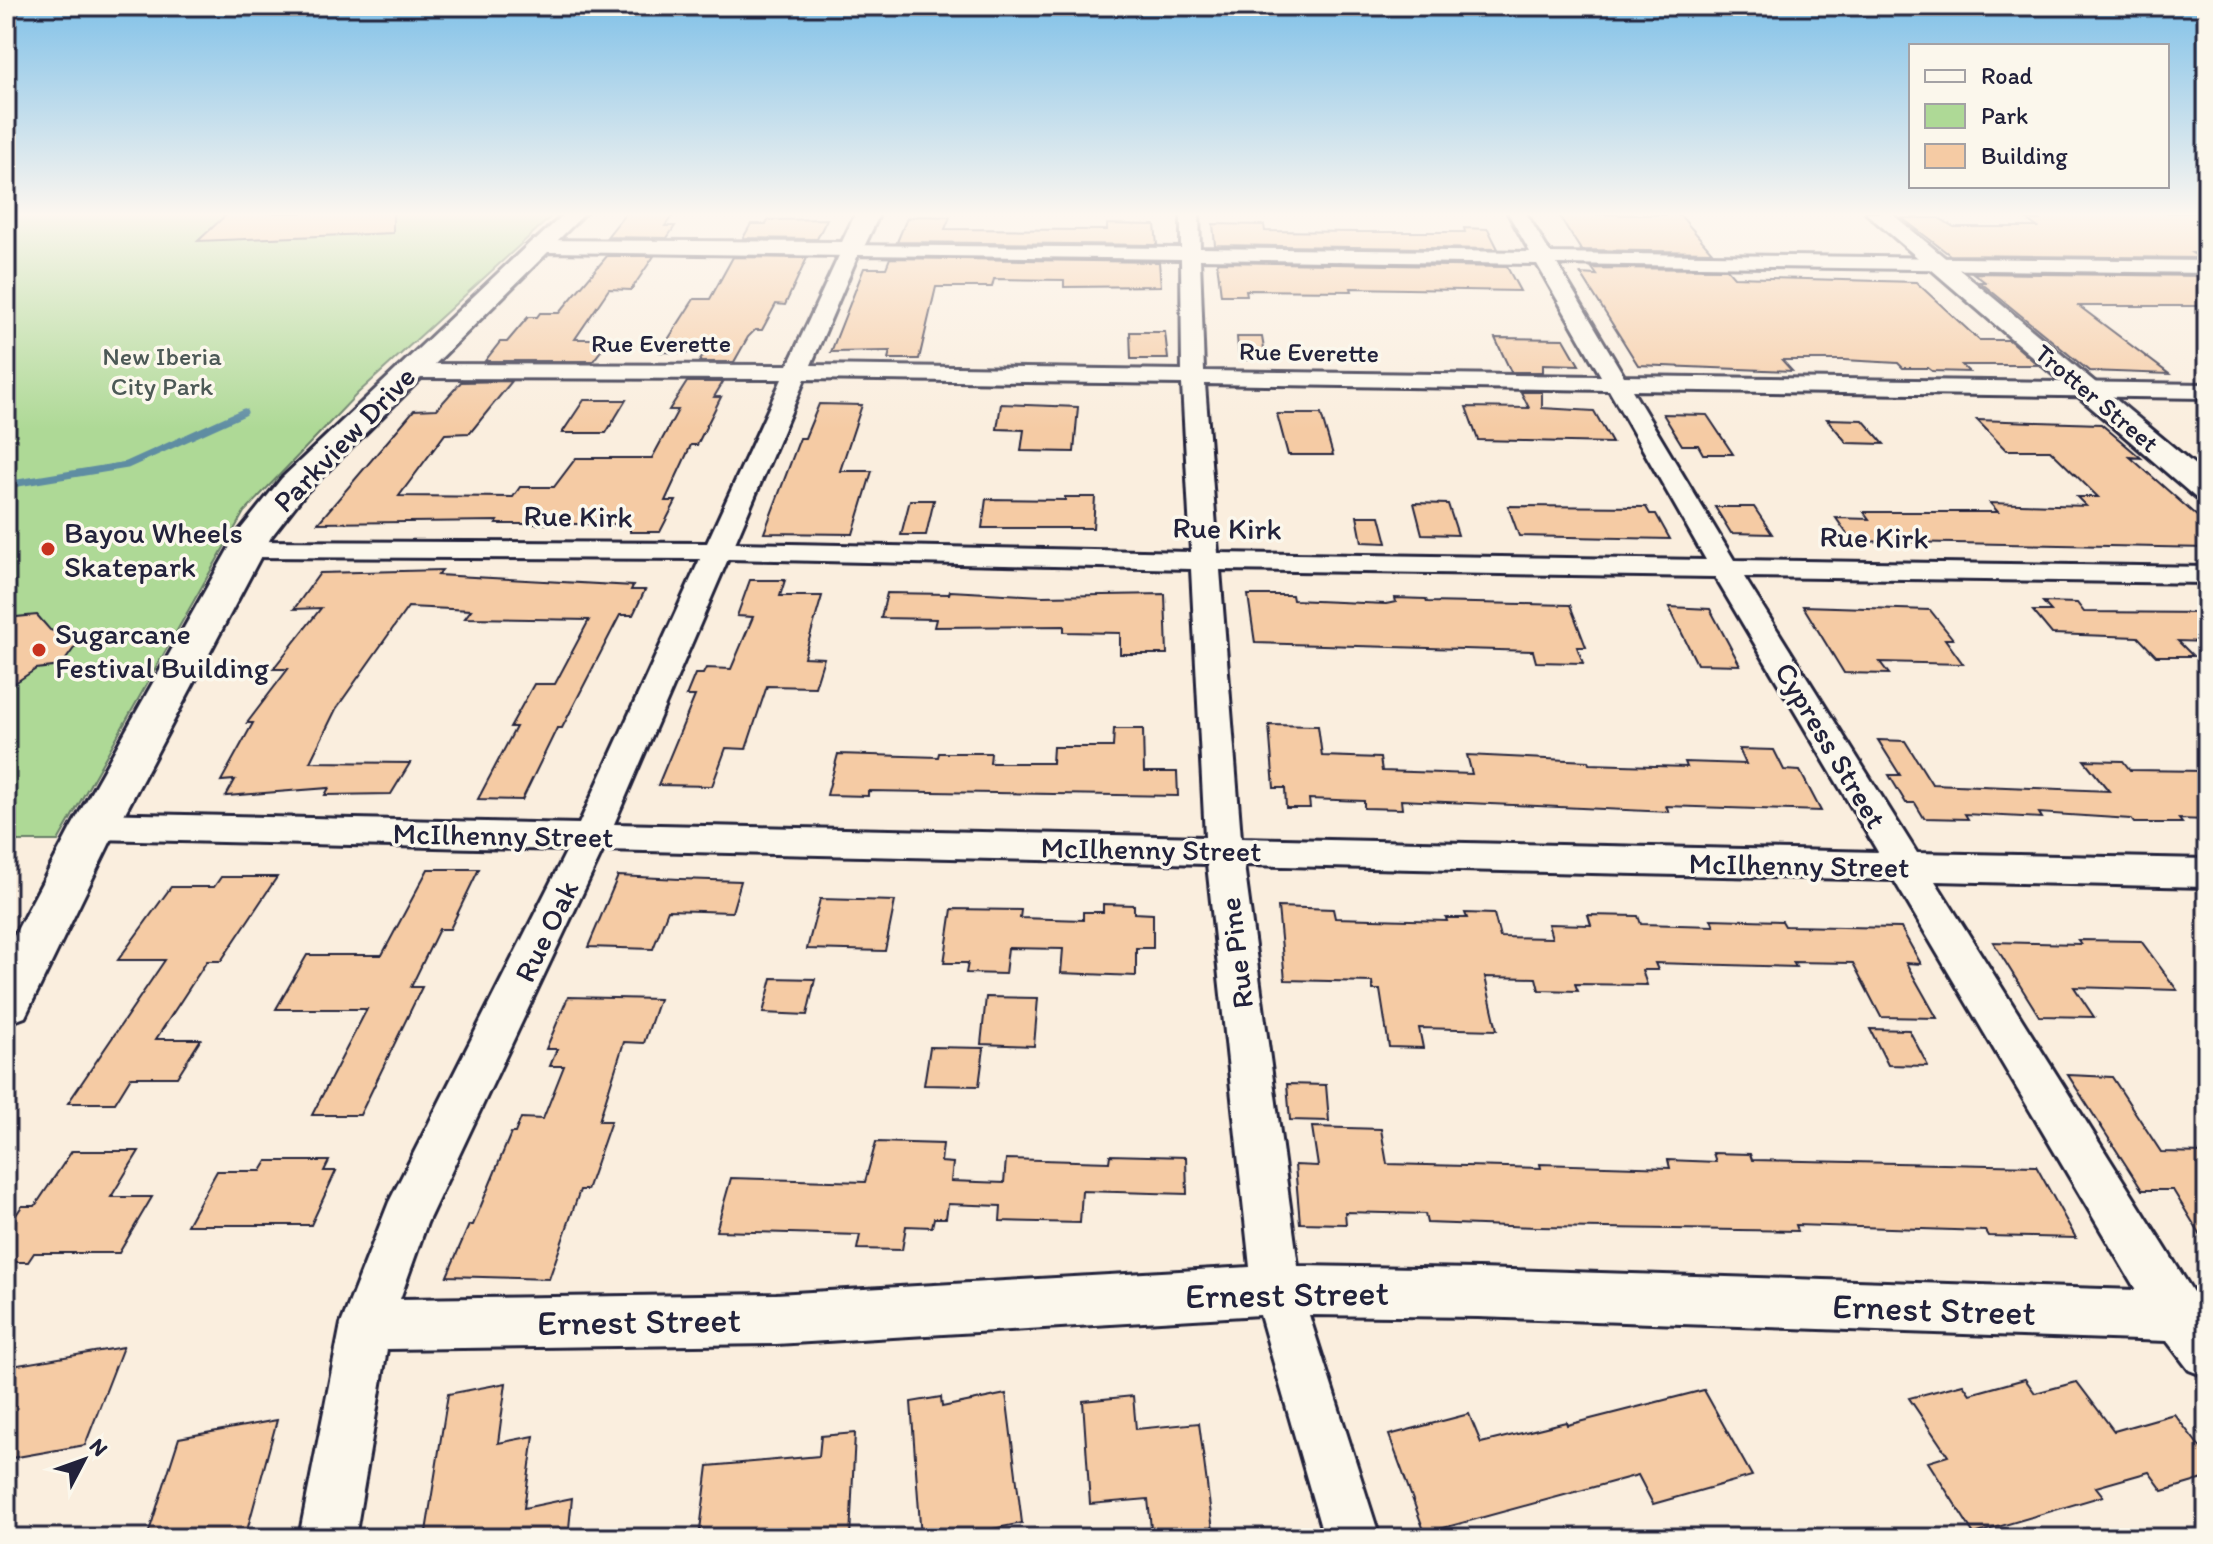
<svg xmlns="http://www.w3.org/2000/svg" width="2213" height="1544" viewBox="0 0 2213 1544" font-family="Itim,sans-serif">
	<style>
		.green { fill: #aed996; stroke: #687e68; stroke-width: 2 }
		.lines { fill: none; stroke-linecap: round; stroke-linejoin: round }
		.stream { stroke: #5f8da2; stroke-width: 7 }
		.building { fill: #f5cba4; stroke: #22223b; stroke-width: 2 }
		.minor-casing { stroke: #22223b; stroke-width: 6 }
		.tertiary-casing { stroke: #22223b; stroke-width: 6 }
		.secondary-casing { stroke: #22223b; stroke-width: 6 }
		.minor { fill: #fbf7ec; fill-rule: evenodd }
		.tertiary { fill: #fbf7ec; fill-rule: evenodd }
		.secondary { fill: #fbf7ec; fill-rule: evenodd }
		.poi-dot { fill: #c8321e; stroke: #fbf7ec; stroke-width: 3 }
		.labels { text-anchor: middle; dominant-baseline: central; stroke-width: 7; stroke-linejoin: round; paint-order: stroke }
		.far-street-label { font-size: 26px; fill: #22223b; stroke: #fbf7ec }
		.far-park-label { font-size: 26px; fill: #4c5956; stroke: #fbf7ec }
		.street-label { font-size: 30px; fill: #22223b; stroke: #fbf7ec }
		.poi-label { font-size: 30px; fill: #22223b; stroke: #fbf7ec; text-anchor: start }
		.near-street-label { font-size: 36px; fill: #22223b; stroke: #fbf7ec }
	</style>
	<rect width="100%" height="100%" fill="#faeede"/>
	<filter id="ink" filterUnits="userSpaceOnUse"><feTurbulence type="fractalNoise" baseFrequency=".0125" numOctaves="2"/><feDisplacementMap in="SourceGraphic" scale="16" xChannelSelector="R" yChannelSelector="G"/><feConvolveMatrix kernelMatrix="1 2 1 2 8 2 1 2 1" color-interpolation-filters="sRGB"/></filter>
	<g filter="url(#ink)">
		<!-- green -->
		<path class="green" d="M6 213H555L358 393 244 512 58 841H6Z"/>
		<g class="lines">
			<!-- stream -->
			<path class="stream" d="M6 485 127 465 244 412"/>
		</g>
		<!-- building -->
		<path class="building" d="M228 213H393V233L198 241Z
			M626 213 673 215 665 226H675L667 238 607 237Z
			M2028 213H2207V253H2192L2200 258 1950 255 1902 218H1939L1954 227H2037L2027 220H2039Z
			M1558 214 1680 215 1712 252 1581 250Z
			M920 216 950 217 945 229 1107 230V224L1155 225 1157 245 897 242 907 218Z
			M827 219 817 239 743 238 751 224H766L768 220Z
			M1213 224 1264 225 1265 231 1360 232H1465L1464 228 1488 229 1498 249 1215 245Z
			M607 256H654L631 290 609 289 575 339H610L593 361H485L500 342H507L528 317H537L540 313H559Z
			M733 257 807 258 785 305 776 304 762 330H755L748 337 734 362H699L705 353 660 352 694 299H710Z
			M890 258 1159 262 1161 286 1064 287V280L994 279 992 287H936L919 359H888L890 351 831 352 864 268H886Z
			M1217 262 1507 267 1520 291 1351 288 1352 291 1246 290 1247 295H1221Z
			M1592 268 1727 269 1734 277 1916 282 1979 340H2009L2038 365H1962L1969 372 1932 371 1928 368H1903L1898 363 1844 360H1782L1792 371 1638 365 1581 274 1597 275Z
			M1973 273 2207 276V306H2079L2169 374 2089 371 1980 282H1985Z
			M1130 332H1165L1168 359H1131Z
			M1237 337H1262L1266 360H1239Z
			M1495 338 1564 339 1579 365 1543 364V372H1511Z
			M512 381 470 433 445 434 399 496 513 497 520 487H554L576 458H652L678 410H669L687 382H723L714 397H721L697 445H691L665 501H676L660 532H630V524H496L498 521 318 523 414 410 437 409 461 382Z
			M1521 392H1542V408L1594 411 1612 443 1478 440 1466 407 1529 408Z
			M584 400H626L606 433H562Z
			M819 404 862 405 840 471H872L853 534 764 533 800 438H805Z
			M1001 404 1078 407 1074 452 1021 451 1024 430 997 429Z
			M1277 414H1321L1333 455H1288Z
			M1663 414 1707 415 1733 454H1703L1698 445H1682Z
			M1827 419 1863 420 1884 444 1847 443Z
			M1977 420 2101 424 2141 458 2130 457 2207 525V548L1852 541 1836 518 1869 519 1864 512H1998L1990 503 2086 506 2077 497H2098L2050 450H2006Z
			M1065 497H1095L1093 528H982L986 499 1065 500Z
			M910 500H934L926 535H901Z
			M1414 503 1448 504 1458 535 1422 534Z
			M1508 506 1646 507 1650 514H1656L1670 539 1519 536Z
			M1715 507H1754L1772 534 1731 533Z
			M1357 516H1380L1387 543 1362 542Z
			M442 570 438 575 633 586 631 590H645L633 615H620L562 728H557L522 800 478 799 516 727H510L534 684H555L589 620 465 618 471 610 408 607 336 709 310 762 410 763 391 794 325 795 329 788 226 796 235 780 221 781 253 723H247L288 669H273L321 608 294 609 320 573Z
			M750 580H785L780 596H822L804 657 824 658 815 687 767 686 746 749 726 748 712 786 658 785 695 696H686L695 674H703L706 668 731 669 753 617 737 616Z
			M950 591 1042 596 1165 594 1167 654H1120V633L1064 632V626L934 627 936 619 881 618 887 593 949 594Z
			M1248 595H1292L1293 600 1386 604 1396 602 1395 598 1426 599 1427 602 1570 605 1586 647H1577L1583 663 1536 662 1533 651 1255 643Z
			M2043 602 2077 603 2084 612 2207 613V642L2178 641 2193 656H2156L2138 637 2052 634 2033 611H2051Z
			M1803 606 1930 610 1953 639H1945L1963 664 1880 662 1889 674 1844 673Z
			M1669 607 1710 609 1740 665 1697 664Z
			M37 615 50 630 62 634 87 630 61 666 36 669 6 689V618Z
			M1269 725 1318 726 1322 756 1380 758 1382 771 1472 774 1467 755 1588 761 1589 764 1687 767 1685 762 1746 764 1739 749 1774 750 1784 770 1800 771 1821 811 1666 806 1669 812 1401 800 1402 809 1364 808V801L1309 799 1310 808H1286L1285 788H1274Z
			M1114 729H1143L1144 772H1177L1178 796 868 791V796L827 795 838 754 938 757 939 753H991L990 763H1052L1053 747H1113Z
			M1878 740 1905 741 1932 784 2109 791 2084 760 2123 761 2130 770 2207 771V820L2179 819 2182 823H2134L2131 819 2039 813 2042 818 1965 814 1968 819 1924 818 1915 803H1906L1889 775H1900Z
			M428 869H479L450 929H439L411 987H422L360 1115H312L367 1009H276L307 955H382Z
			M618 876 680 879 741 881 732 912 668 910 653 949 588 947Z
			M221 877H277L221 961H207L156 1039H201L177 1077H131L115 1103H68L165 960H118L171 887H214Z
			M820 899 895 901 885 951 807 949Z
			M1103 904 1134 905V913L1153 914V948H1136V976L1061 973 1063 949 1008 948 1005 974 966 973 968 963H944L952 909 1021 910 1020 918 1083 920V912H1103Z
			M1278 907 1333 909 1335 918 1447 921 1446 918H1467L1465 913 1494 914 1500 937 1552 938 1548 924 1591 925 1588 915 1638 916 1641 924 1714 926 1711 919 1782 921 1785 926 1901 928 1921 964 1906 963 1937 1018 1881 1017 1853 963 1793 962 1796 967 1655 963 1658 970H1642L1647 985 1575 984 1578 991 1539 990 1536 978 1485 977 1497 1030 1419 1028 1423 1048 1389 1047 1380 990H1373L1372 982 1285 980Z
			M2078 940 2141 941 2177 990 2074 987 2094 1017 2039 1016 1993 942 2081 944Z
			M772 978 815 979 807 1015 763 1013Z
			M568 997 659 999 644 1043 624 1042 599 1121H611L587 1190H580L549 1279 447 1276 469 1225H473L511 1133H515L521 1118 543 1119 564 1066H550L557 1049H546Z
			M986 997 1038 998 1034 1046 981 1044Z
			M1870 1029 1909 1030 1928 1066 1888 1065Z
			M930 1047 984 1048 979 1086 924 1085Z
			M2068 1075 2112 1077 2161 1152 2207 1153V1246L2173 1190H2142Z
			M1287 1084 1326 1085 1329 1121 1290 1120Z
			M1312 1127 1381 1129 1387 1164 1541 1168 1540 1164 1670 1168 1668 1160 1716 1162 1713 1153 1750 1154 1752 1160 2036 1166 2076 1238 1988 1236 1985 1231 1796 1225 1798 1231 1537 1227 1427 1223 1425 1214 1345 1212 1346 1224 1300 1223 1295 1165 1318 1166Z
			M876 1142 943 1144 941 1162 953 1163 951 1181 1004 1183 1006 1159 1109 1162 1110 1155 1186 1157 1187 1194 1082 1191 1080 1223 1000 1221 1001 1206 948 1204 946 1218H934L932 1227 906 1226 902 1250 857 1249 860 1235 716 1231 731 1178 865 1182Z
			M72 1151H139L111 1197H152L119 1253H34L28 1262H6V1230L22 1206H35Z
			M267 1161H329L324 1171H336L311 1225H187L217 1171H261Z
			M123 1347 85 1445 6 1459V1367Z
			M2025 1379 2035 1393 2077 1382 2114 1431 2174 1414 2207 1456V1478L2163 1491 2149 1472 2096 1487 2103 1496 1974 1534 1928 1462 1948 1456 1909 1398 1963 1384 1970 1394Z
			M506 1383 498 1443 534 1436 524 1508 572 1498 568 1538H425L448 1394Z
			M1704 1390 1752 1476 1653 1504 1638 1475 1425 1533 1389 1435 1469 1414 1481 1443 1566 1422 1567 1425Z
			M1006 1394 1022 1523 949 1538H921L911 1402 941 1397 942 1407Z
			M1133 1396 1136 1429 1199 1423 1214 1538H1152L1148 1499 1090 1504 1083 1401Z
			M277 1420 245 1538H147L179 1438Z
			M855 1433 850 1538H699L708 1466 819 1456 821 1436Z"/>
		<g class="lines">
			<defs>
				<path id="minor" d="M565 213H585L549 249H535L533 245 535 241Z
					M1181 213H1199L1200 248 1530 252 1508 213H1526L1550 253 2207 261V273L1557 264 1624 376 2207 384V398L1632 390 1734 560 2207 567V583L1744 577 1917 853 2207 859V887L1935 881 2193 1292H2207V1377L2189 1370 2167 1341 1478 1317 1309 1315 1380 1538H1324L1260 1315 776 1344 387 1349 355 1538H299L341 1324 389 1202 567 850 95 839 82 835 77 826 82 817 95 813 579 824 700 559 245 557 235 555 231 549 235 543 245 541 707 543 782 379 410 378 399 371 410 364 788 365 844 245 1181 248ZM858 255 1181 259 1182 370 811 365ZM1200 259 1537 264 1601 376 1204 371ZM805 379 1182 384 1191 552 735 543ZM1205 384 1609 390 1706 560 1218 553ZM728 559 1191 569 1205 837 614 824ZM1220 570 1715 577 1878 852 1241 838ZM603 850 1207 864 1250 1267 776 1294 400 1299 427 1223ZM1244 865 1894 880 2136 1290 1478 1269 1298 1266Z"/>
				<path id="tertiary" d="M1866 213H1891L2207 475V501L2196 498Z"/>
				<path id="secondary" d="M856 213H880L863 249 860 254 851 256 548 252 306 492 271 537 118 826 25 1017 6 1024V951L72 826 237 534 282 478 533 240 842 242Z"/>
			</defs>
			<!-- minor casing -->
			<use href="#minor" class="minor-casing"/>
			<!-- tertiary casing -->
			<use href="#tertiary" class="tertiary-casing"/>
			<!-- secondary casing -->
			<use href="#secondary" class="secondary-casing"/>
			<!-- minor -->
			<use href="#minor" class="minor"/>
			<!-- tertiary -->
			<use href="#tertiary" class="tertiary"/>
			<!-- secondary -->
			<use href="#secondary" class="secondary"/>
		</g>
	</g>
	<!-- sky -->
	<linearGradient id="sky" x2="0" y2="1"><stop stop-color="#81c1e8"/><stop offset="0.5" stop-color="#fdf7f0"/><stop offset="1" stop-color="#fdf7f0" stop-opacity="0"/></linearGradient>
	<rect width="2213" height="429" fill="url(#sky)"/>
	<!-- markers -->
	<g class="poi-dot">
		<circle cx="48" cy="549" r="8"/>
		<circle cx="39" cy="650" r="8"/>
	</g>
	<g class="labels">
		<!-- far-street labels -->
		<g class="far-street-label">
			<text x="661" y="343">Rue Everette</text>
			<text transform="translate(1309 352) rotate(1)">Rue Everette</text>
			<text transform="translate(2097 398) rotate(40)">Trotter Street</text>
		</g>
		<!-- far-park labels -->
		<g class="far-park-label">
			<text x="162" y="356">New Iberia<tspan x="162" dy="30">City Park</tspan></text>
		</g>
		<!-- street labels -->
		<g class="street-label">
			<text transform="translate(344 439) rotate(-46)">Parkview Drive</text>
			<text transform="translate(578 516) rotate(1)">Rue Kirk</text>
			<text transform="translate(1227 528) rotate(1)">Rue Kirk</text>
			<text transform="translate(1874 537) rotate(1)">Rue Kirk</text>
			<text transform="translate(1831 745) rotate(59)">Cypress Street</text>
			<text transform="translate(503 835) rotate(1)">McIlhenny Street</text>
			<text transform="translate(1151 849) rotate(1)">McIlhenny Street</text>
			<text transform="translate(1799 865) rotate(1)">McIlhenny Street</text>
			<text transform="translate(546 931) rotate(-64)">Rue Oak</text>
			<text transform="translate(1236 953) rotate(-97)">Rue Pine</text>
		</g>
		<!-- poi labels -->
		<g class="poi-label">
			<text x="64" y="532">Bayou Wheels<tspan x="64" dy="34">Skatepark</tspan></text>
			<text x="55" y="633">Sugarcane<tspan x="55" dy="34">Festival Building</tspan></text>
		</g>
		<!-- near-street labels -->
		<g class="near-street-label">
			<text transform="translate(1287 1294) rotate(-1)">Ernest Street</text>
			<text transform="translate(1934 1309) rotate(2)">Ernest Street</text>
			<text transform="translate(639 1321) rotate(-1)">Ernest Street</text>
		</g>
	</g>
	<!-- margin -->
	<rect width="2213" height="1544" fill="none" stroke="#fbf7ec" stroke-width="32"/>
	<rect x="16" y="16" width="2181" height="1512" fill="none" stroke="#22223b" stroke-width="3" filter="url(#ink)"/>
	<!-- legend -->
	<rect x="1909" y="44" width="260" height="144" fill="#fbf7ec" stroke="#a4a2a5" stroke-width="2"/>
	<rect x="1925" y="70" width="40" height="12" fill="#fbf7ec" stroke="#a4a2a5" stroke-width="2"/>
	<text x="1981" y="84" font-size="24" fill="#22223b">Road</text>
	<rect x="1925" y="104" width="40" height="24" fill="#aed996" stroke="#a4a2a5" stroke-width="2"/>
	<text x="1981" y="124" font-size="24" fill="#22223b">Park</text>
	<rect x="1925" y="144" width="40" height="24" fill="#f5cba4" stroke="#a4a2a5" stroke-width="2"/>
	<text x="1981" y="164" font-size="24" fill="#22223b">Building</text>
	<!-- north arrow -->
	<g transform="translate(84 1460) rotate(49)" stroke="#fbf7ec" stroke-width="6" paint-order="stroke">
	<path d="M0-6L14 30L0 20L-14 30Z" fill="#22223b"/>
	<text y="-12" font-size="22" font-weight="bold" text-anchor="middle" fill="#22223b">N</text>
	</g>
</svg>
